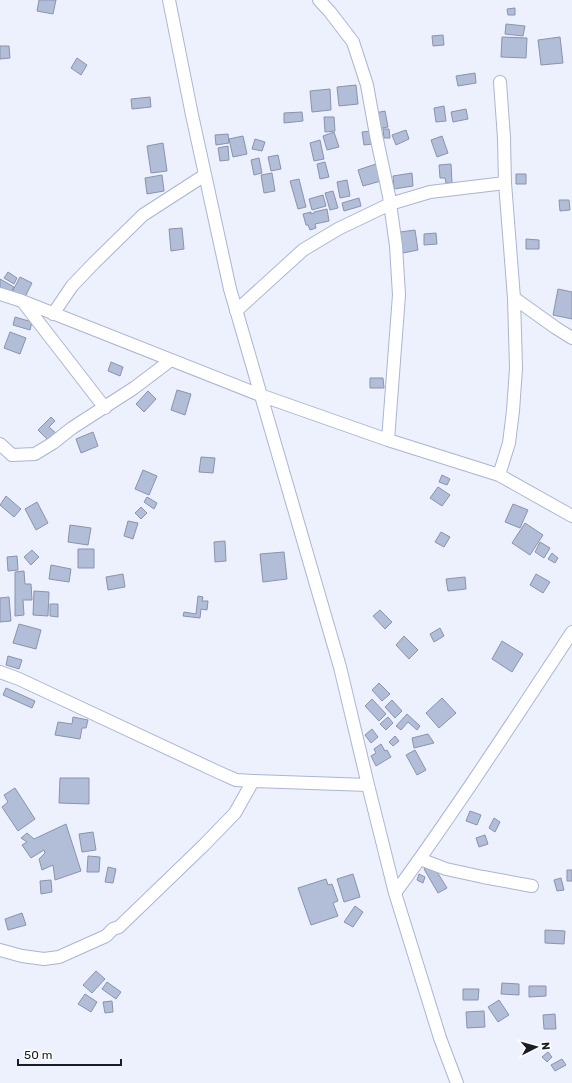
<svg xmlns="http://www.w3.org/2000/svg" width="572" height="1083" viewBox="0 0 572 1083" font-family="Rubik,sans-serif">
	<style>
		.building { fill: #b2bdd8; stroke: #8a93ae }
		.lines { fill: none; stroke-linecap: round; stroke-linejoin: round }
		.minor-casing { stroke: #abb5d1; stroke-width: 14 }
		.minor { stroke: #fff; stroke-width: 12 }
	</style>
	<rect width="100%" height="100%" fill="#edf1fd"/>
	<!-- building -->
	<path class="building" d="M39 0H56L53 14 37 11Z
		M515 8V15H508L507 9Z
		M506 24 525 26 523 36 505 34Z
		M443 35 444 45 433 46 432 36Z
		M502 37 527 38 526 58 501 57Z
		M560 37 563 63 541 65 538 40Z
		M0 46H9L10 58 0 59Z
		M77 58 87 65 81 75 71 68Z
		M475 73 476 83 458 86 456 76Z
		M356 85 358 104 339 106 337 87Z
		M330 89 331 110 312 112 310 91Z
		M150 97 151 107 132 109 131 99Z
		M444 106 446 121 436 122 434 108Z
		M466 109 468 119 453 122 451 112Z
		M385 111 388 127 378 129 375 113Z
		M302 112 303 121 284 123V113Z
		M324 117H334L335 131 325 132Z
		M383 129H389L390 138H384Z
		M406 130 409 139 396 145 392 135Z
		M371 131 373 144 364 145 362 132Z
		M334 132 339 147 327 150 323 136Z
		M228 134 229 143 216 145 215 135Z
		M243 136 247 154 233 157 229 139Z
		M442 136 448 153 437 157 431 140Z
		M255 139 265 142 262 151 252 149Z
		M320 140 324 159 314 161 310 143Z
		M163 143 167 171 151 173 147 146Z
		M228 146 229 160 220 161 218 148Z
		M278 155 281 169 271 171 268 157Z
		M259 158 262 173 254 175 251 160Z
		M325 162 329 177 320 179 317 164Z
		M376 164 381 181 363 186 358 170Z
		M451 164 452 183H446L445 178H440L439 165Z
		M272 173 275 191 264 193 261 175Z
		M412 173 413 186 394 189 393 176Z
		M516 174H526V184H516Z
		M162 175 164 191 147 194 145 178Z
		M299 179 306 207 298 209 290 181Z
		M347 180 350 196 340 198 337 182Z
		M333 191 338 208 330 210 325 193Z
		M323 195 326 206 312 210 309 199Z
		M359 198 361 206 344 211 342 203Z
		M559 200H569L570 210 560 211Z
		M327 209 329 221 315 224 316 228 310 230 308 225H306L303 214 311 212V214L314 213V212Z
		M182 228 184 249 171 251 169 229Z
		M415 230 418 250 403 253 400 232Z
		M436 233 437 244 424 245V234Z
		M526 239 539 240V249H526Z
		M8 272 17 278 14 284 4 278Z
		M20 277 32 283 24 299 12 292Z
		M0 279 14 287 10 294 0 289Z
		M558 289 572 292V319L553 315Z
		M15 317 32 322 30 330 13 325Z
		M10 332 26 338 20 354 4 348Z
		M111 362 123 367 120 376 108 371Z
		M370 378H383L384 388H370Z
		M177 390 191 394 185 415 171 410Z
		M148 391 156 399 144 412 136 404Z
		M51 417 55 421 49 427 58 435 51 443 38 430Z
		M93 432 98 446 81 453 76 439Z
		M201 457 215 458 213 473 199 472Z
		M143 470 157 476 149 495 135 489Z
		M442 475 450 479 447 485 439 482Z
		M438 487 450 495 442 506 430 498Z
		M6 496 21 509 14 517 0 505Z
		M147 497 157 503 154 509 144 502Z
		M37 502 48 523 36 530 25 509Z
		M513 504 528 510 520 528 505 522Z
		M141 507 147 513 141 519 135 513Z
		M128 521 138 523 133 539 124 536Z
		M525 523 543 535 530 555 512 543Z
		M70 525 91 528 88 545 68 542Z
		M441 532 450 537 444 547 435 542Z
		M225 541 226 561 215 562 214 542Z
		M540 542 550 548 544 558 535 552Z
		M78 549H94V568H78Z
		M32 550 39 557 31 565 24 557Z
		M284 552 287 579 263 582 260 554Z
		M552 553 558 558 555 563 548 559Z
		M17 556 18 570 8 571 7 557Z
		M51 565 71 569 69 582 49 579Z
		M24 571 25 584H31L32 600H23L24 615 15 616V572Z
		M123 574 125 587 108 590 106 577Z
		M536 574 550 582 543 593 530 585Z
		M465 577 466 589 448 591 446 579Z
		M34 591 49 592 48 616 33 615Z
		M198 596 203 597 202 601H208L207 610 201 609 200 618 183 616 184 612 196 614Z
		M9 597 11 621 0 622V598Z
		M50 604H58V617L50 616Z
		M380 610 392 622 385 629 373 616Z
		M19 624 41 630 36 649 13 643Z
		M440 628 444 636 434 642 430 634Z
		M404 636 418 650 409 659 396 645Z
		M502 641 523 654 512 672 492 659Z
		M8 656 22 660 19 669 6 665Z
		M379 683 390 694 382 701 372 690Z
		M6 688 35 701 32 708 3 695Z
		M442 698 456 713 439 728 426 713Z
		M372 699 386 714 379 721 365 706Z
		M392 700 402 711 395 718 385 707Z
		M407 714 420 726 417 730 408 722 401 730 396 726Z
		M73 717 88 720 86 728H82L80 739 55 735 58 722 72 724Z
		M388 717 393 723 386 730 380 724Z
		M372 729 378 737 371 743 365 735Z
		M428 734 434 743 414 748 412 738Z
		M395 736 399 741 393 746 389 742Z
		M381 744 385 751 387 750 391 757 376 766 371 756 376 753 374 749Z
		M415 750 426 770 417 775 406 755Z
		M60 778H89V804L59 803Z
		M15 788 35 819 18 831 2 807 8 802 4 795Z
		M470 811 481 815 477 825 466 821Z
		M494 818 500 822 495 832 489 828Z
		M66 824 81 871 55 880 53 865 42 870 39 859 45 853 44 850 31 858 22 845 27 842 21 838 27 833 34 839Z
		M93 832 96 850 82 852 79 834Z
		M485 835 488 844 479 847 476 838Z
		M88 856 100 857 99 872H87Z
		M432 864 447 888 438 893 424 869Z
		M108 867 116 869 113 883 105 882Z
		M567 870H572V881H567Z
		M353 874 360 897 344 902 337 879Z
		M419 874 425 877 423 883 417 880Z
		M561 878 564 890 557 891 554 880Z
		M326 879 328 885 332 884 338 901 333 903 338 916 311 925 298 888Z
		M51 880 52 892 41 894 40 881Z
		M355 906 363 912 353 927 344 922Z
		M22 913 26 925 8 930 5 919Z
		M545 930 565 931 564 944 545 943Z
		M96 971 105 979 92 993 83 985Z
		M107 982 121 992 116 999 102 989Z
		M502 983 519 984V995L501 994Z
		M529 986H546V996L529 997Z
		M463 989H479L478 1000H463Z
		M85 994 97 1002 91 1012 78 1004Z
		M499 1000 509 1015 498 1022 488 1007Z
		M112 1001 113 1012 105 1013 103 1002Z
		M484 1011 485 1027 467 1028 466 1012Z
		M555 1014 556 1029H544L543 1015Z
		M548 1052 552 1057 547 1062 542 1057Z
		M562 1059 566 1065 555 1071 551 1065Z"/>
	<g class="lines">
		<defs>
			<path id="minor" d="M169 0 192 115 230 289 340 667 368 785 395 893 440 1038 457 1083
				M319 0 330 12 353 42 367 85 376 135 389 196 396 246 399 295 388 440
				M0 294 22 301 260 395 388 440 499 475 572 516
				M514 298 556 328 572 338
				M23 302 105 408
				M236 311 303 250 338 229 390 204 430 192 505 183
				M53 314 72 286 94 263 143 215 205 175
				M0 444 12 455 35 454 53 443 72 428 134 388 171 360
				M499 475 509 443 513 411 516 368 514 298 505 183 504 138 500 82
				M0 672 19 679 218 772 236 780 253 781 368 785
				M420 859 446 869 483 877 532 886
				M395 893C457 808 514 720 572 632
				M0 950 22 956 44 959 59 957 106 936 113 929 119 927 204 845 235 813 253 781"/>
		</defs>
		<!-- minor casing -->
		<use href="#minor" class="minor-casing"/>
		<!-- minor -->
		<use href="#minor" class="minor"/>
	</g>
	<!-- north arrow -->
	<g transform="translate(536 1047) rotate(84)" stroke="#fefefe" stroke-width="3" paint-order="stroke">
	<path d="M0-3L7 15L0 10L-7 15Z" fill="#1a1d28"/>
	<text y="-6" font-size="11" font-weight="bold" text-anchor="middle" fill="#1a1d28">N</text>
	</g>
	<!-- scale -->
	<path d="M18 1059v6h103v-6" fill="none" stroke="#1a1d28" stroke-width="2"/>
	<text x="24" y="1059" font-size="12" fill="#1a1d28" stroke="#fefefe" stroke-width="3" paint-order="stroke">50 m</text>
</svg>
